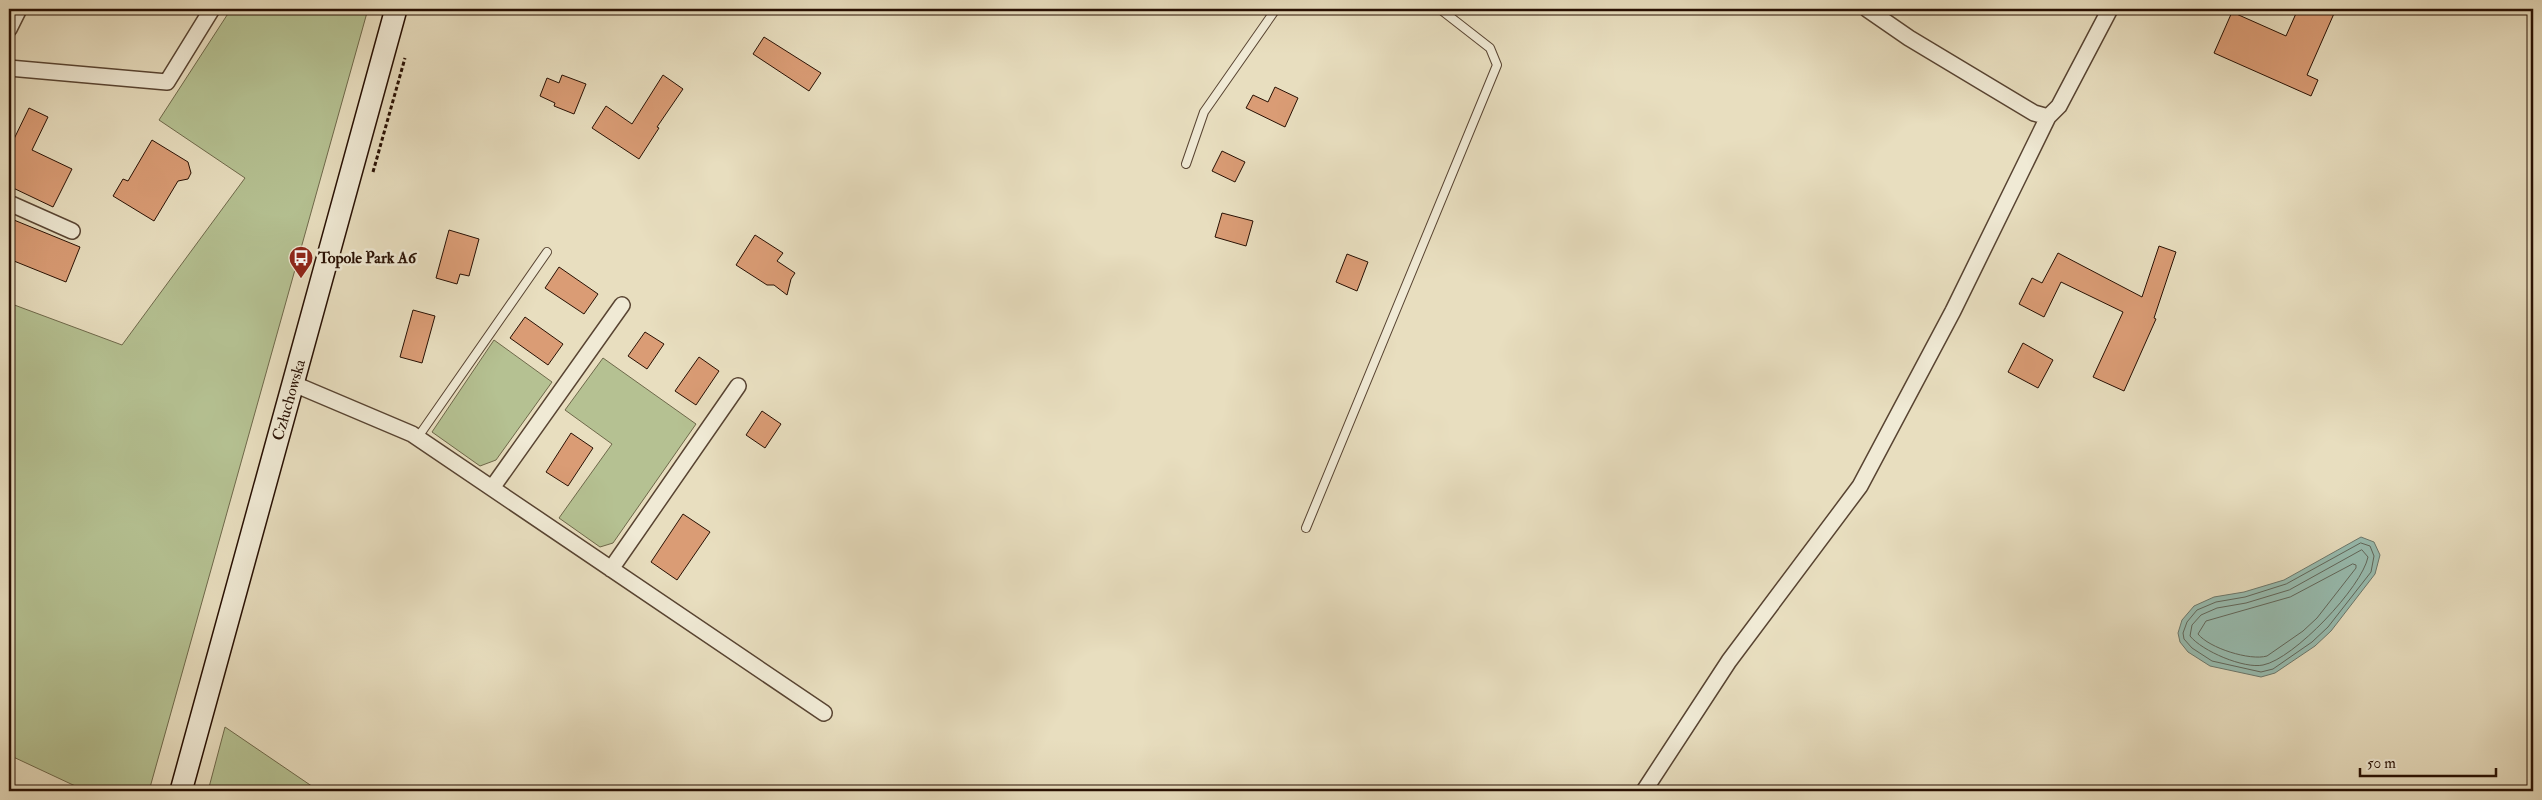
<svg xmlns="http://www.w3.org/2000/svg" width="2542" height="800" viewBox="0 0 2542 800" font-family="'IM FELL Double Pica',serif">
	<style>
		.green { fill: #b5c192; stroke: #6e684a }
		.water { fill: #97bcb0; stroke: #6b776b }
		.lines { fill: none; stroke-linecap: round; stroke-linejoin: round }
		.shore { stroke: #60665a; stroke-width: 1 }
		.building { fill: #da9c75; stroke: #281003 }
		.service-casing { stroke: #584432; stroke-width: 10 }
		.minor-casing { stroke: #584432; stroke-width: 18 }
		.secondary-casing { stroke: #281003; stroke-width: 24 }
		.path { stroke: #281003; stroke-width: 3; stroke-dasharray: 4 2.5; stroke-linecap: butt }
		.service { stroke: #f0ead5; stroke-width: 8 }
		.minor { stroke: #f0ead5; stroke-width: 15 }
		.secondary { stroke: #f0ead5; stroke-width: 21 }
		.labels { text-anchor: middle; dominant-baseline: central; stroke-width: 5; stroke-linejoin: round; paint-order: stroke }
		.poi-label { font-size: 16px; font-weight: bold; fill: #281003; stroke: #f0ead5; text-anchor: start }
		.street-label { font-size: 16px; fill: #281003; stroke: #f0ead5 }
	</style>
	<rect width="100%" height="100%" fill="#e8debf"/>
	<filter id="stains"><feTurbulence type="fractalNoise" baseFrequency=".004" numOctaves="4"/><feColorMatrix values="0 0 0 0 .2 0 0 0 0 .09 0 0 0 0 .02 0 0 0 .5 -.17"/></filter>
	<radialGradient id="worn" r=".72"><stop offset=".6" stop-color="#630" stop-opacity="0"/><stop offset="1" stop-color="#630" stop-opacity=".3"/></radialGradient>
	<!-- green -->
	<path class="green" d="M231 9H368L149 791H86L9 755V303L122 345 245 178 159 120Z
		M494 340 552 382 496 460 480 466 432 432Z
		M603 358 696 424 613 543 600 547 559 518 612 444 565 410Z
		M225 727 319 791H208Z"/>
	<!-- water -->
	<path class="water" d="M2361 537 2374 542 2380 555 2375 574 2331 631 2315 646 2275 673 2261 677 2210 666 2188 652 2180 642 2178 633 2182 620 2194 606 2214 597 2244 592 2284 580Z"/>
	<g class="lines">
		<!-- shore -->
		<path class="shore" d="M2361 543 2370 546 2374 556 2371 572 2328 627 2312 642 2273 669 2261 672 2212 661 2192 648 2184 639 2183 633 2187 622 2197 610 2216 602 2245 597 2286 584Z
			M2362 550 2368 557C2362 587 2294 659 2263 665 2244 669 2202 651 2190 636L2192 625 2201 615 2217 608 2246 603 2289 590Z
			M2353 564 2356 565V568L2317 618 2303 631 2267 656C2250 661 2209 648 2198 634L2206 621 2290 597Z"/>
	</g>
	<!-- building -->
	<path class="building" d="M2298 9H2336L2307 75 2318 80 2311 96 2214 53 2232 12 2286 36Z
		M764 37 821 73 809 91 753 54Z
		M562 75 586 84 574 114 554 106 555 103 540 96 547 78 559 83Z
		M663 75 683 89 657 127 659 128 639 159 592 128 606 106 632 124Z
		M1275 87 1298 98 1285 127 1246 108 1253 95 1268 102Z
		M29 108 48 117 32 150 72 169 53 207 9 186V139L13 141Z
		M152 140 188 162 191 173 188 179 178 181 154 221 113 196 123 179 128 181Z
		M1222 151 1245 162 1235 182 1212 171Z
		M1222 213 1253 221 1246 246 1215 237Z
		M9 218 80 247 66 282 9 259Z
		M449 230 479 239 469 276 460 274 457 284 436 278Z
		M755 235 783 253 777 261 795 273 791 279 787 295 774 285H767L736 265Z
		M2159 246 2176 252 2154 318 2156 319 2124 391 2093 377 2123 312 2061 282 2044 317 2019 304 2032 278 2042 283 2058 253 2142 297Z
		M1347 254 1368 262 1357 291 1336 282Z
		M559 267 598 294 584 314 545 288Z
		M413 310 435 316 422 363 400 357Z
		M525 317 563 344 548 365 510 338Z
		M645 332 664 344 647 369 628 356Z
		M2023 343 2053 360 2038 388 2008 372Z
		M699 357 719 371 696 405 675 391Z
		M762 411 781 424 765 448 746 435Z
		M571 433 593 448 568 486 546 472Z
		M683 514 710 532 677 580 651 562Z"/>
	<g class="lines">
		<defs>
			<path id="service" d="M1186 164 1204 112 1276 9
				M418 437 547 252
				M1306 528 1497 65 1490 48 1440 9"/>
			<path id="minor" d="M1867 9 1909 38 2034 113 2048 117
				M9 29 19 9
				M9 68 167 82 212 9
				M9 203 72 231
				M294 384 412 434 824 713
				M492 488 622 305
				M611 569 738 386
				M1644 791 1729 661 1860 486 1953 311 2048 117 2059 106 2110 9"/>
			<path id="secondary" d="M181 791 396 9"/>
		</defs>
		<!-- service casing -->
		<use href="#service" class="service-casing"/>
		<!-- minor casing -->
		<use href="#minor" class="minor-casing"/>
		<!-- secondary casing -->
		<use href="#secondary" class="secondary-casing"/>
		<!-- path -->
		<path class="path" d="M373 172 405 58"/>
		<!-- service -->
		<use href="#service" class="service"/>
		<!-- minor -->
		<use href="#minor" class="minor"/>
		<!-- secondary -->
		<use href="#secondary" class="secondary"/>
	</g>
	<!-- icons -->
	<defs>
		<symbol id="bus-pin" viewBox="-11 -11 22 30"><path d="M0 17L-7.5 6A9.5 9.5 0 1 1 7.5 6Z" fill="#8f2418" stroke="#f0ead5"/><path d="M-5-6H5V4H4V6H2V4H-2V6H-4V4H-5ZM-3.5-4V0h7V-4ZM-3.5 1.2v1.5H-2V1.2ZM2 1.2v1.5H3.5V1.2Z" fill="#fff"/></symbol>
	</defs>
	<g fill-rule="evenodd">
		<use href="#bus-pin" x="287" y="244" width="28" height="38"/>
	</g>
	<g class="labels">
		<!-- poi labels -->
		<g class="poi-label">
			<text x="318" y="258">Topole Park A6</text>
		</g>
		<!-- street labels -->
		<g class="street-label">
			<text transform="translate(289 400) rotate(-74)">Człuchowska</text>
		</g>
	</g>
	<!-- margin -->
	<rect width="2542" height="800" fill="none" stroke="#e8debf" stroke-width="30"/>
	<rect x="10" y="10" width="2522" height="780" fill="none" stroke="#281003" stroke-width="2.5"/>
	<rect x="15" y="15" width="2512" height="770" fill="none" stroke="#281003"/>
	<!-- scale -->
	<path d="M2360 768v8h136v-8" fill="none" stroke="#281003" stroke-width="2.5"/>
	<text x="2367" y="768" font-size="15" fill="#281003" stroke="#f0ead5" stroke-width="4" paint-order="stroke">50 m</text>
	<rect width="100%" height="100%" filter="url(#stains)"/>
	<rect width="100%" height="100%" fill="url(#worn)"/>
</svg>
